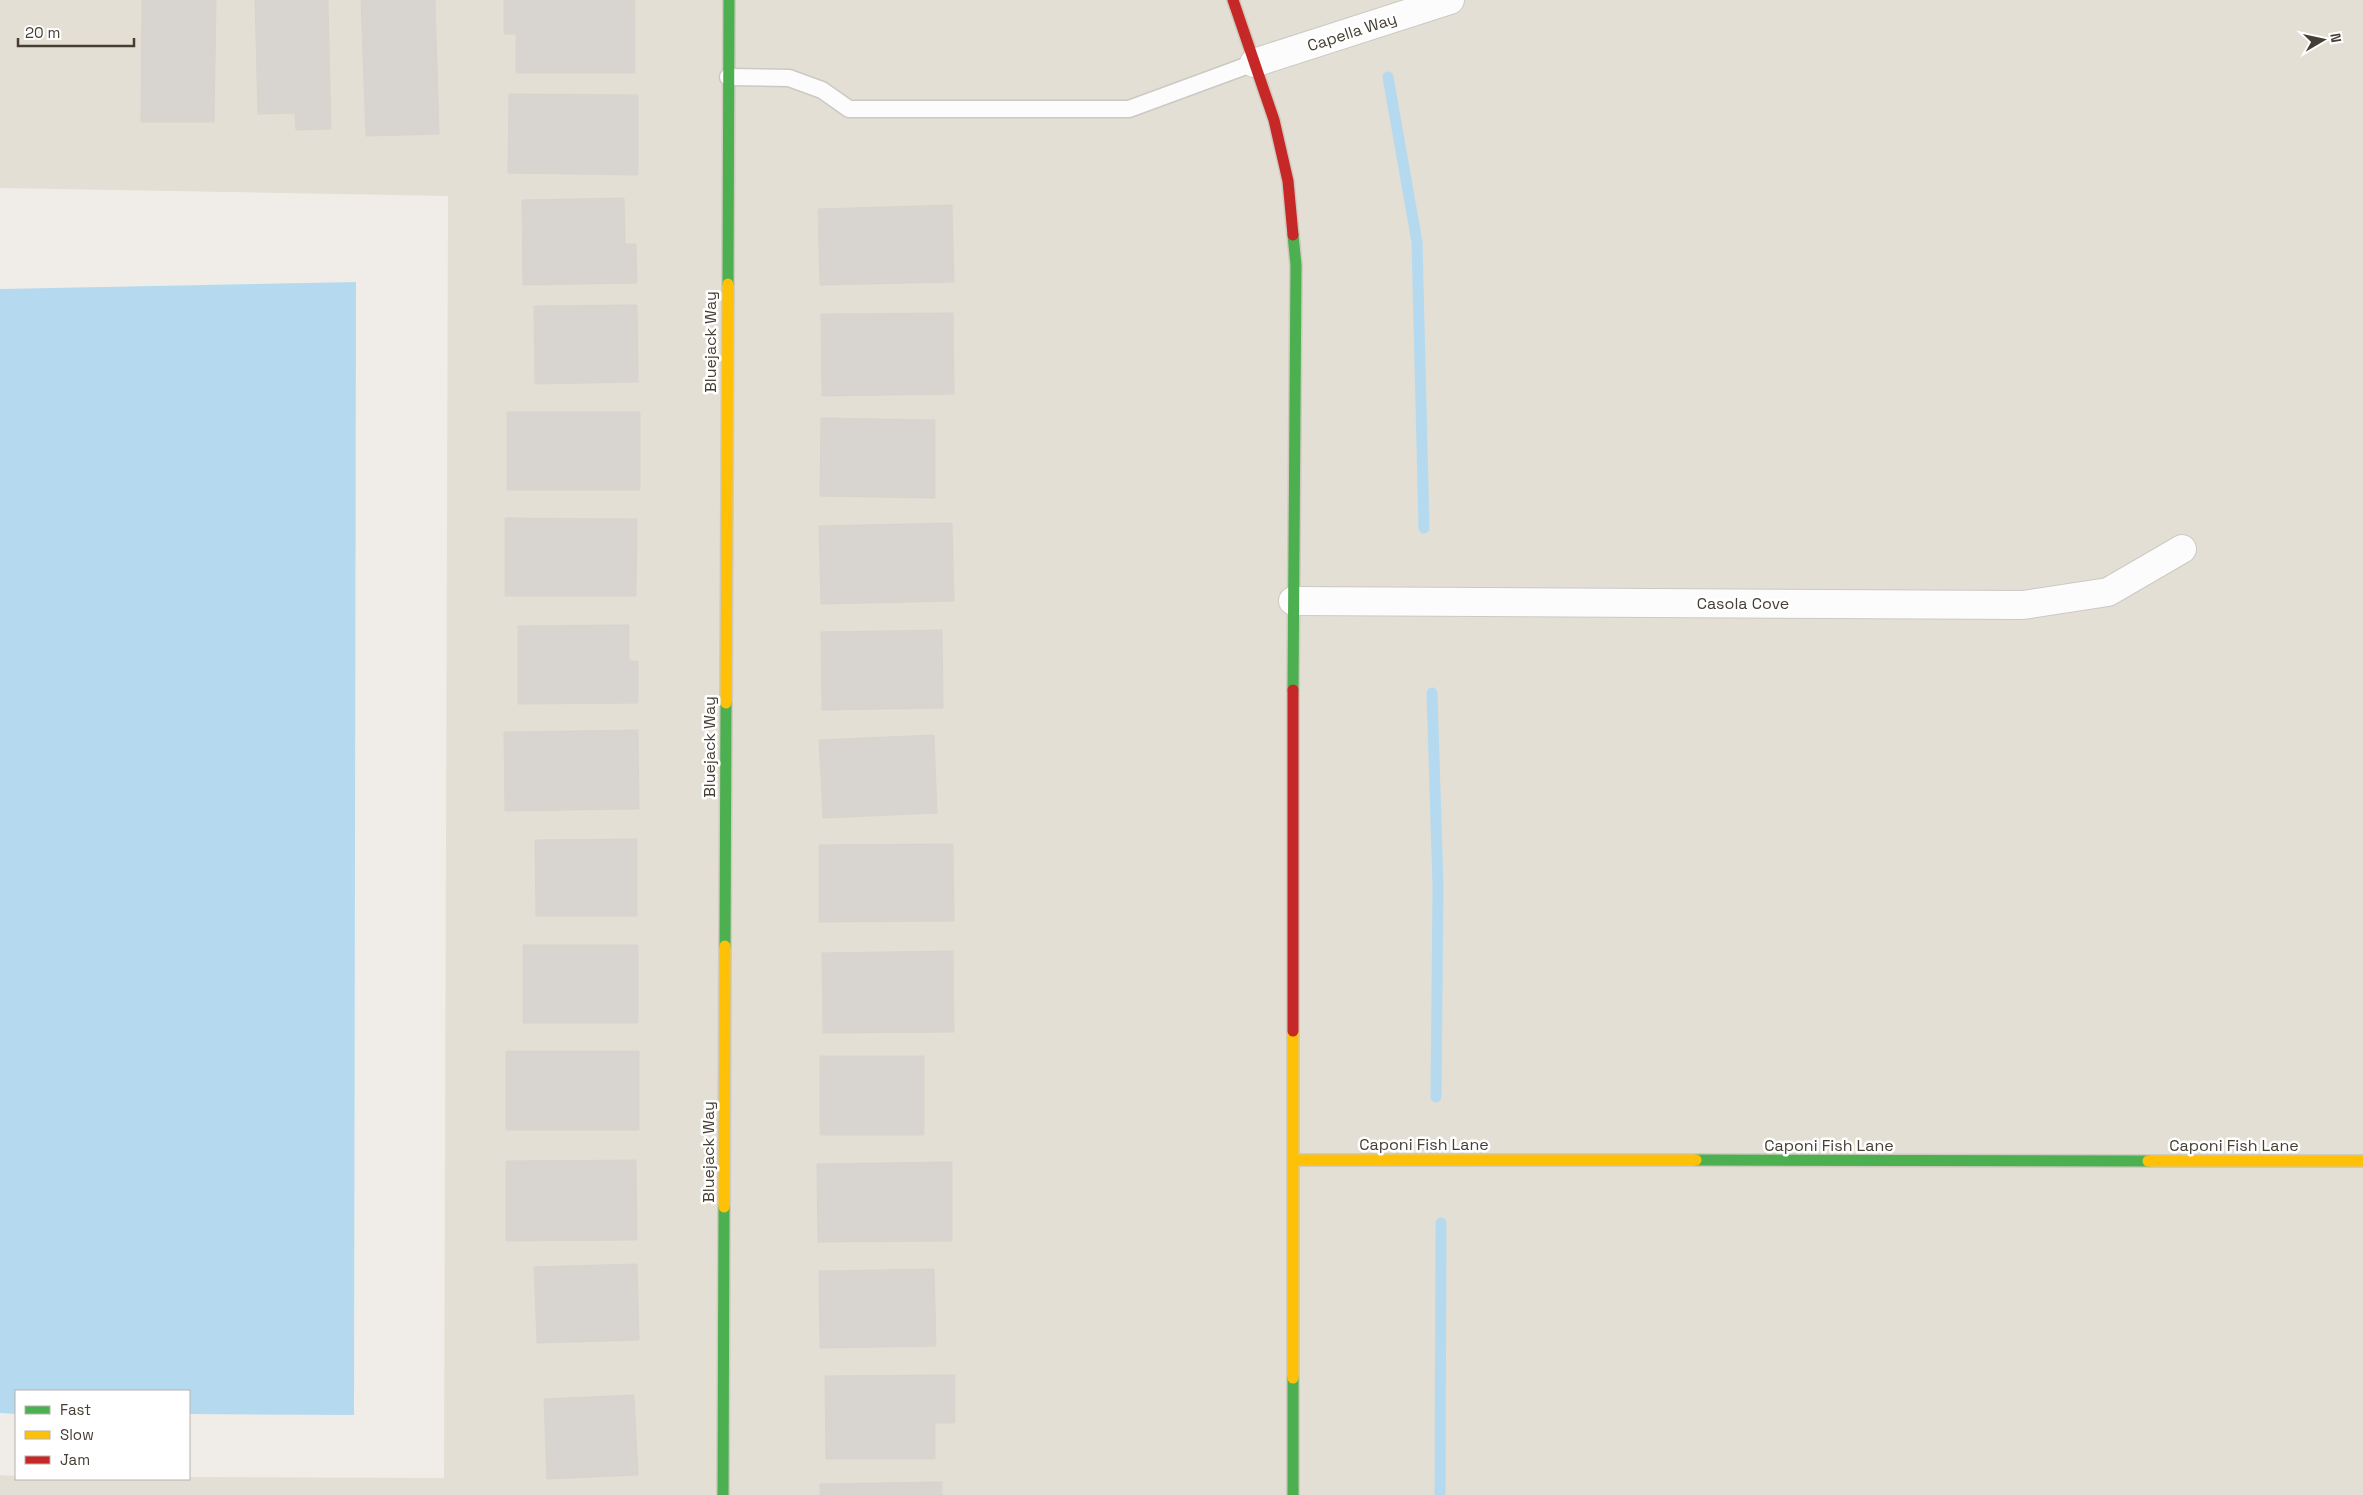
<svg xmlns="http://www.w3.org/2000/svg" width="2363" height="1495" viewBox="0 0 2363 1495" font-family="'Space Grotesk',sans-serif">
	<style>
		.residential { fill: #e4dfd4 }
		.water { fill: #b5daf0 }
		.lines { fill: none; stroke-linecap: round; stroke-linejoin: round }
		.stream { stroke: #b5daf0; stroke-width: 11 }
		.building { fill: #d8d4cf; stroke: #d8d4cd }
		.lane-casing { stroke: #ccc9c4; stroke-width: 19 }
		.street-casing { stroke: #ccc9c4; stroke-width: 30 }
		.fast-casing { stroke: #cfcabe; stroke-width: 14 }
		.slow-casing { stroke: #cfcabe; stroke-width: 14 }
		.jam-casing { stroke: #cfcabe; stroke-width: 14 }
		.lane { stroke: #fdfcfc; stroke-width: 16 }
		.street { stroke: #fdfcfc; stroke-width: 28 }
		.fast { stroke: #4caf50; stroke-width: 11 }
		.slow { stroke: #ffc107; stroke-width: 11 }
		.jam { stroke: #c62828; stroke-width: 11 }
		.labels { text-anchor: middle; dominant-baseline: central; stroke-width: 5; stroke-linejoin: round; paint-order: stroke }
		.street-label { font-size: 16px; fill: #453e33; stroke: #fff }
	</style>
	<rect width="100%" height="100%" fill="#f0ede8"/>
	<!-- residential -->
	<path class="residential" d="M0 0H2363V1495H0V1475L16 1476V1479H189V1477L444 1478 448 196 0 188Z"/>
	<!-- water -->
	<path class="water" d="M356 282 354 1415 189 1414V1391H16V1414L0 1413V289Z"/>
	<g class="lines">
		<!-- stream -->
		<path class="stream" d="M1388 77 1417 242 1424 528
			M1432 693 1438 886 1436 1097
			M1440 1495 1441 1223"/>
	</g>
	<!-- building -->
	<path class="building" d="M142 0H216L214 122H141Z
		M255 0H328L331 129 296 130 295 113 258 114Z
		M361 0H435L439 134 366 136Z
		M504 0H635V73H516V34H504Z
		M509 94 638 95V175L508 173Z
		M624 198 625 244H636L637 283 523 285 522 200Z
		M952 205 954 282 820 285 818 209Z
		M637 305 638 382 535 384 534 306Z
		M953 313 954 394 822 396 821 314Z
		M507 412H640V490H507Z
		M821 418 935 420V498L820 496Z
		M505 518 637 519 636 596H505Z
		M952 523 954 601 821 604 819 526Z
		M629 625V661H638V703L518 704V626Z
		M942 630 943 708 822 710 821 632Z
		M638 730 639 809 505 811 504 732Z
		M934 735 937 813 823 818 819 740Z
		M637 839V916H536L535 840Z
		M953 844 954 921 819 922V845Z
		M523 945H638V1023H523Z
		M953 951 954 1032 823 1033 822 953Z
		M506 1051H639V1130H506Z
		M820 1056H924V1135H820Z
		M636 1160 637 1240 506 1241V1161Z
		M952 1162V1241L818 1242 817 1164Z
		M637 1264 639 1340 537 1343 534 1267Z
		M934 1269 936 1346 820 1348 819 1271Z
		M955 1375V1423H935V1459H826L825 1376Z
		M634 1395 638 1475 547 1479 544 1399Z
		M942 1482V1495H820V1484Z"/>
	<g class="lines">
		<defs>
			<path id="lane" d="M728 77 789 78 822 90 849 109H1129L1254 63"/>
			<path id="street" d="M1254 63 1450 0
				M1293 601 2023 605 2108 592 2182 549"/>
			<path id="fast" d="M728 284 729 0
				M1293 690 1296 265 1293 235
				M725 946 726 703
				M1696 1160 2148 1161
				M1293 1378V1495
				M723 1495 724 1207"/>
			<path id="slow" d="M726 703 728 284
				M1293 1031V1378
				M1294 1160H1696
				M2148 1161H2363
				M724 1207 725 946"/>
			<path id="jam" d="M1233 0 1274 120 1288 181 1293 235
				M1293 690V1031"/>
		</defs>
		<!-- lane casing -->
		<use href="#lane" class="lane-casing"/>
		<!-- street casing -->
		<use href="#street" class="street-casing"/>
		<!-- fast casing -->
		<use href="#fast" class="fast-casing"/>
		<!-- slow casing -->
		<use href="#slow" class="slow-casing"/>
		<!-- jam casing -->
		<use href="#jam" class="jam-casing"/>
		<!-- lane -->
		<use href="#lane" class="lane"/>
		<!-- street -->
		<use href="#street" class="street"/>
		<!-- fast -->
		<use href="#fast" class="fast"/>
		<!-- slow -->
		<use href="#slow" class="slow"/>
		<!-- jam -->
		<use href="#jam" class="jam"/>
	</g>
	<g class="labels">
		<!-- street labels -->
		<g class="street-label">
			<text transform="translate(1352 32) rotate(-18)">Capella Way</text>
			<text transform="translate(710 342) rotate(-90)">Bluejack Way</text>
			<text x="1743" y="603">Casola Cove</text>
			<text transform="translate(709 747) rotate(-90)">Bluejack Way</text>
			<text x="1424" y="1144">Caponi Fish Lane</text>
			<text x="1829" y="1145">Caponi Fish Lane</text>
			<text x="2234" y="1145">Caponi Fish Lane</text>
			<text transform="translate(708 1152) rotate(-90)">Bluejack Way</text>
		</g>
	</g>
	<!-- legend -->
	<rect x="15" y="1390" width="175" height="90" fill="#ffffff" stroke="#b5b2ad"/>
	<rect x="25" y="1406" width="25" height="8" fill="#4caf50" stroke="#b5b2ad"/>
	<text x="60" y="1415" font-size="15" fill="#453e33">Fast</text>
	<rect x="25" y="1431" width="25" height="8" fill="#ffc107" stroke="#b5b2ad"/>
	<text x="60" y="1440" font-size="15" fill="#453e33">Slow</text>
	<rect x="25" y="1456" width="25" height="8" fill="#c62828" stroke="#b5b2ad"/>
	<text x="60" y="1465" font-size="15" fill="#453e33">Jam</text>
	<!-- north arrow -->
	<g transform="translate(2323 40) rotate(81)" stroke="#ffffff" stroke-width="4" paint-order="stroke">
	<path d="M0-4L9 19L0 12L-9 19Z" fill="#453e33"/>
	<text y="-8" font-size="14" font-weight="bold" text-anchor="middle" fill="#453e33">N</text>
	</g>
	<!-- scale -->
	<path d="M18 38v8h116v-8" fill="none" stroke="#453e33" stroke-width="2.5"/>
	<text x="25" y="38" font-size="15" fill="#453e33" stroke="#ffffff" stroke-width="4" paint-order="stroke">20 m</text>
</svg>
